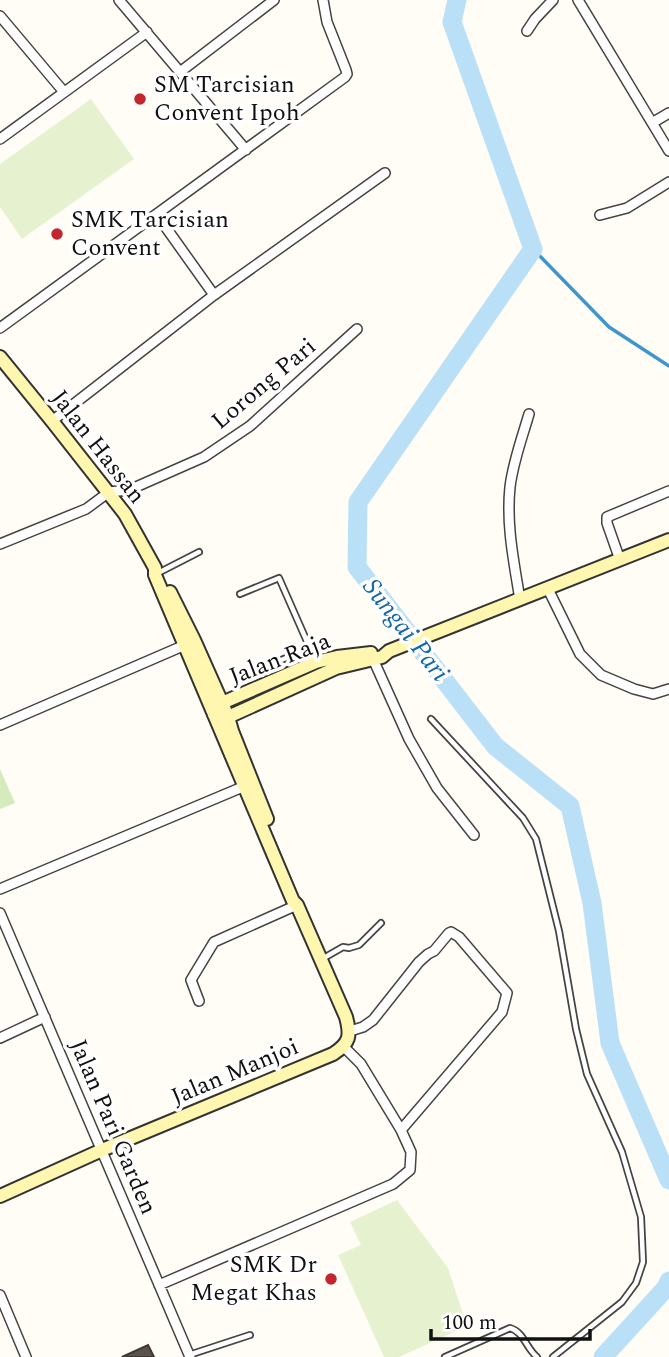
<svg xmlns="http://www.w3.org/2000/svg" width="669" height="1357" viewBox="0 0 669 1357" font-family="Spectral,serif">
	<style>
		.green { fill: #d5ebbd }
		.pitch { fill: #e6f2cf }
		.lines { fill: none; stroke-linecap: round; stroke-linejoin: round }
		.stream { stroke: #3f96cf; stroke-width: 3.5 }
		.river { stroke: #b9e0f7; stroke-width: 19 }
		.building { fill: #5a524d; stroke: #3f3936; stroke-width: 2 }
		.lane-casing { stroke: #444; stroke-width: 8 }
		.street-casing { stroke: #444; stroke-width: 12 }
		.secondary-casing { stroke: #333; stroke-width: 16 }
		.lane { stroke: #fff; stroke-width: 4.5 }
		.street { stroke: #fff; stroke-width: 9 }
		.secondary { stroke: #fff6b0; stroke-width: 12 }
		.poi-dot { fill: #c4262e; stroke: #fff; stroke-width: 2.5 }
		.labels { text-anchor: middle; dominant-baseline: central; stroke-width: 7; stroke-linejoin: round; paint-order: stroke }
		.poi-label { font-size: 24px; fill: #111; stroke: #fff; text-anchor: start }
		.street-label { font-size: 24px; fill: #111; stroke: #fff }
		.water-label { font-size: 26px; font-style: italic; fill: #1768a6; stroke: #fff }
	</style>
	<rect width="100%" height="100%" fill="#fffdf5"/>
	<!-- green -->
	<path class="green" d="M0 769 15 803 0 809Z"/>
	<!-- pitch -->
	<path class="pitch" d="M91 99 134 159 22 239 0 207V164Z
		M397 1200 448 1268 467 1326 399 1357H384L338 1255 361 1245 350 1222Z"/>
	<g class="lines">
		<!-- stream -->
		<path class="stream" d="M533 249 609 327 669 366"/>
		<!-- river -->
		<path class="river" d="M457 0 452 22 533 249 358 502 357 567 495 746 570 806 592 903 610 1043 669 1180
			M603 1357 666 1288 669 1281"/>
	</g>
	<!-- building -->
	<path class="building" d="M148 1345 154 1357H122Z"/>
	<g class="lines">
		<defs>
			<path id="lane" d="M160 572 199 552
				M240 594 279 578 316 662
				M262 668 310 648
				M431 719 523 818 536 839 559 931 576 1029 587 1074 622 1152 641 1217 643 1262 636 1283 622 1302 553 1357
				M322 959 343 947 349 948 359 945 381 923
				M189 1355 250 1335
				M445 1357 510 1328C524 1332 526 1348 537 1357"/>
			<path id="street" d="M119 0 246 150
				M578 0 669 151
				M0 16 64 92
				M527 31 535 19 553 0
				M180 72 274 0
				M652 123 669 113
				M0 139 147 32
				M157 215 214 295
				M600 215 627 208 669 182
				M0 328 345 77 347 74 346 70 327 22 323 0
				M52 421 214 295 385 173
				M0 544 86 509 109 492 129 490 204 457 250 426 357 329
				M620 560 607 523V517L669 491
				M548 589 580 654 601 675 634 689 653 694 669 689
				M520 600C514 562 506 525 510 487 513 462 522 438 529 414
				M373 659 409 739 437 788 474 835
				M0 725 185 645
				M0 889 245 786
				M0 913 190 1357
				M199 1001 191 980 214 942 297 905
				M350 1031 363 1027 373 1020 419 962 428 954 434 951 449 933 451 932 459 937 507 993 502 1012 401 1130
				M0 1038 45 1017
				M159 1285 393 1184 410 1170 411 1152 401 1130 361 1064 344 1047
				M0 1295 26 1357"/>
			<path id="secondary" d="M0 357 52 421 125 514 155 568V575L293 901 297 905 346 1017C351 1036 350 1043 333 1054L102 1150 0 1196
				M170 592 194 640 222 703 228 717 232 731 267 819
				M219 708 222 703 316 662 337 657 371 653
				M214 715 228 717 336 668 382 657 389 651 669 540"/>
		</defs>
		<!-- lane casing -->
		<use href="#lane" class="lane-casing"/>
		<!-- street casing -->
		<use href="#street" class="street-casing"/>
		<!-- secondary casing -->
		<use href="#secondary" class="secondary-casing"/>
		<!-- lane -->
		<use href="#lane" class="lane"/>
		<!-- street -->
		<use href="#street" class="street"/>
		<!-- secondary -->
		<use href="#secondary" class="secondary"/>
	</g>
	<!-- markers -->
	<g class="poi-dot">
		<circle cx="140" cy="99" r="7"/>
		<circle cx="57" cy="234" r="7"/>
		<circle cx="331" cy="1279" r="7"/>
	</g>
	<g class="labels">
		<!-- poi labels -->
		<g class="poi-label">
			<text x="154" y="85">SM Tarcisian<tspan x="154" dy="28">Convent Ipoh</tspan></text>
			<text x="71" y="220">SMK Tarcisian<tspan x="71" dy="28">Convent</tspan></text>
			<text x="317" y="1265" text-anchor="end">SMK Dr<tspan x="317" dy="28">Megat Khas</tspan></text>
		</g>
		<!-- street labels -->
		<g class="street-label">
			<text transform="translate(264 384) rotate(-40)">Lorong Pari</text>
			<text transform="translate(98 447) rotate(52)">Jalan Hassan</text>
			<text transform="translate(280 659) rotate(-21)">Jalan Raja</text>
			<text transform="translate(235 1072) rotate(-23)">Jalan Manjoi</text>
			<text transform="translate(113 1127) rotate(67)">Jalan Pari Garden</text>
		</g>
		<!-- water labels -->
		<g class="water-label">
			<text transform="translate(406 630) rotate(52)">Sungai Pari</text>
		</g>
	</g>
	<!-- scale -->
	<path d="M431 1329v10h159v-10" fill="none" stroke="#111111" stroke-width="3.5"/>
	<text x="442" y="1329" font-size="21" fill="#111111" stroke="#ffffff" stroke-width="5" paint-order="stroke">100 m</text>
</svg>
